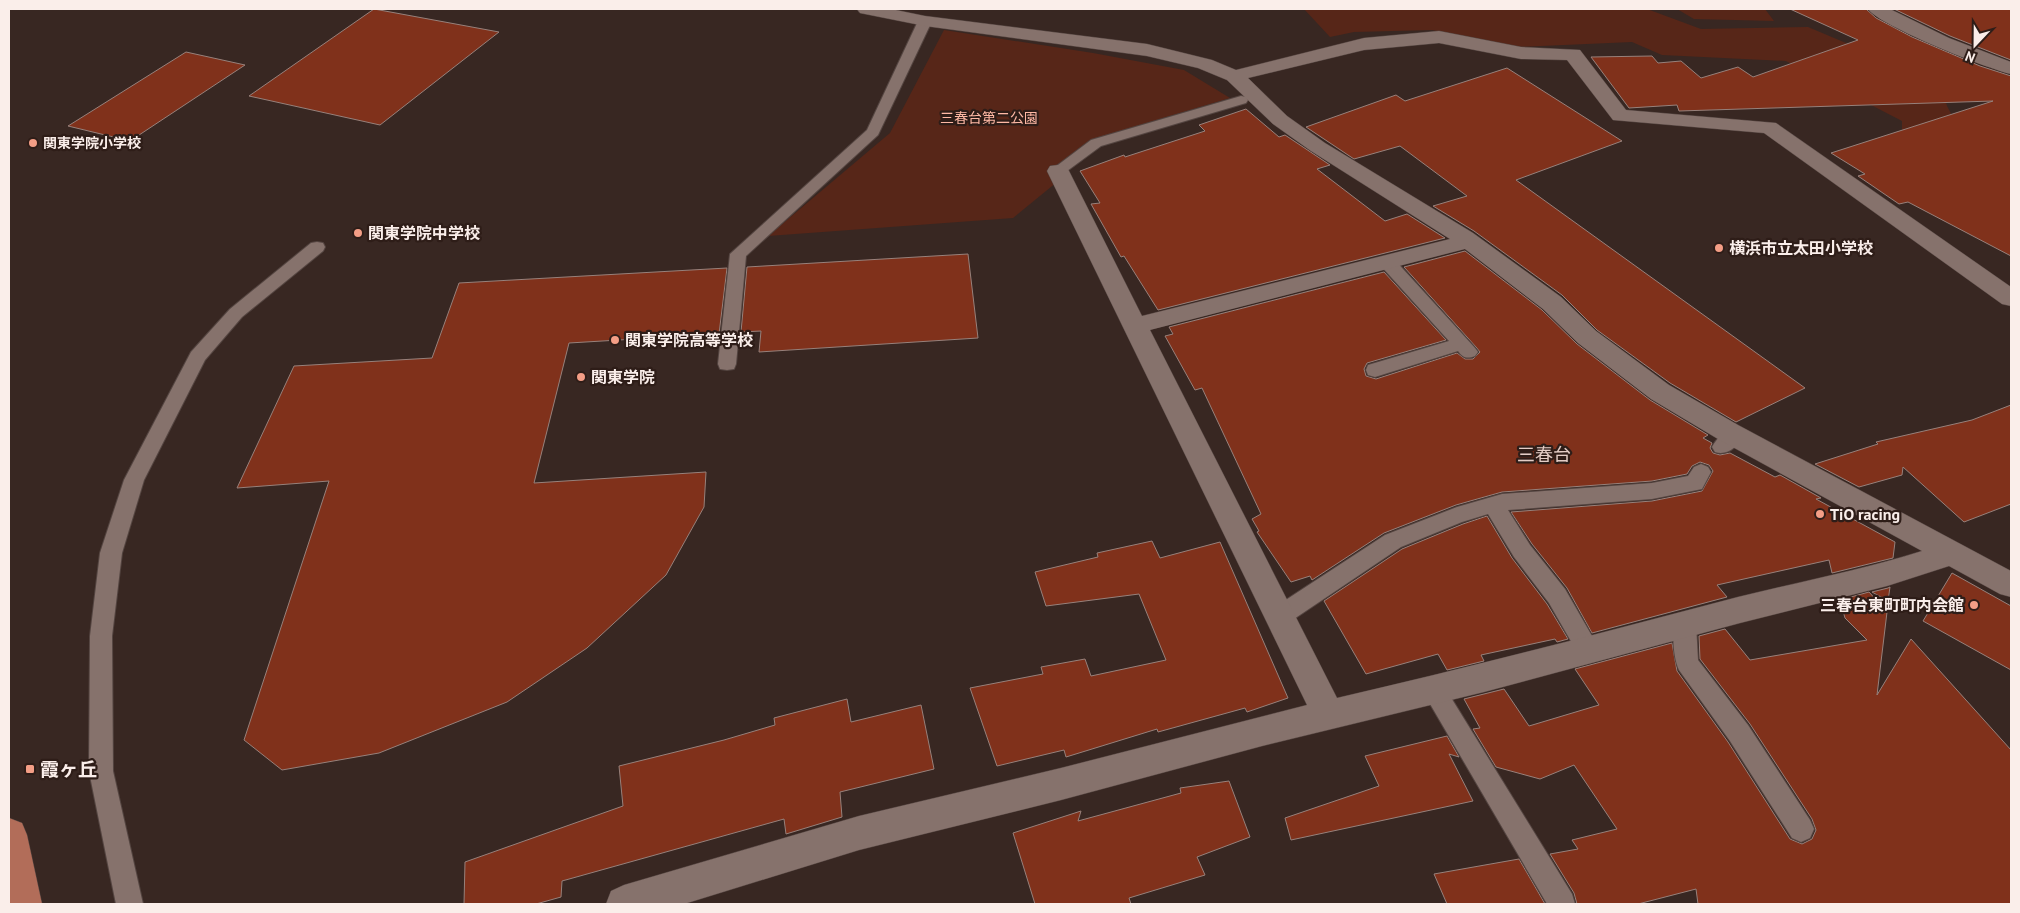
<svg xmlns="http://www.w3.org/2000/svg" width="2020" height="913" viewBox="0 0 2020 913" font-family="'PT Sans','Noto Sans JP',sans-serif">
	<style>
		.green { fill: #572618 }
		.building { fill: #80311b; stroke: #97817b }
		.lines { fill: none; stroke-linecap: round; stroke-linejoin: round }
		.service-casing { stroke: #544541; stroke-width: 2 }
		.minor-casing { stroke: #544541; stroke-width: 1 }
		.primary-casing { stroke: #544541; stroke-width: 1 }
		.service { fill: #86726c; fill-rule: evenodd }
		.minor { fill: #86726c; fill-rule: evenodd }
		.primary { fill: #b26d59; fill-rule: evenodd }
		.poi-dot { fill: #f49e86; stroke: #2e1d18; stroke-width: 2 }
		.labels { text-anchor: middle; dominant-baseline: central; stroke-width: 4.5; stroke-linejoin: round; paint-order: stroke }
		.far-park-label { font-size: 14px; fill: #feb8a4; stroke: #2e1d18 }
		.far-poi-label { font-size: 14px; font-weight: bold; fill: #faeeea; stroke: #2e1d18; text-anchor: start }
		.poi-label { font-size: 16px; font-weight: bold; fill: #faeeea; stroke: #2e1d18; text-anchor: start }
		.neighbourhood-label { font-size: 18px; fill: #e4cdc6; stroke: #2e1d18 }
		.near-poi-label { font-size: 19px; font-weight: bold; fill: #faeeea; stroke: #2e1d18; text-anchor: start }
	</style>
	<rect width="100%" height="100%" fill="#382722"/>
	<!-- green -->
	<path class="green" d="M1304 9H1647L1701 29 1808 27 1941 83 1947 106 1958 127 2011 152V182L2001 187 1902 130V121L1786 61 1662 55 1632 42 1519 47 1432 30 1354 32 1330 37Z
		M1677 9H1765L1774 21 1694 19Z
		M944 30 1093 53 1184 70 1230 98 1090 140 1048 172 1057 182 1013 218 768 236 890 133Z"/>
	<!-- building -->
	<path class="building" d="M374 9 499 32 380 125 249 96Z
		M1790 9H1866L1876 18 1912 37 1980 66 2011 76V256L1908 202 1899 204 1858 176 1865 174 1831 153 1993 101 1679 111 1677 105 1629 108 1591 57 1652 56 1658 63 1681 61 1701 78 1738 67 1753 77 1858 40Z
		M1894 9H2011V60L1950 36Z
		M186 52 245 65 130 141 68 126Z
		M1507 68 1622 141 1516 180 1805 388 1736 422 1670 383 1597 330 1562 295 1474 231 1433 206 1467 196 1400 146 1354 159 1306 127 1396 95 1405 101Z
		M1246 109 1279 137 1285 135 1330 165 1317 169 1385 221 1407 214 1445 238 1158 310 1124 256 1121 257 1091 204 1100 203 1080 171 1124 155 1125 157 1205 131 1199 125Z
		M1465 251 1542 310 1577 344 1650 400 1708 435 1703 438 1712 443 1710 448 1713 453 1720 455 1730 453 1775 477 1780 475 1821 498 1816 499 1895 542 1893 558 1832 573 1829 560 1717 585 1727 597 1592 633 1567 588 1532 544 1511 512 1652 501 1702 491 1713 471 1709 465 1700 462 1692 466 1687 474 1652 481 1502 492 1456 505 1384 533 1312 580 1310 576 1291 582 1257 532 1259 531 1252 519 1261 514 1202 388 1195 390 1165 336 1173 334 1169 327 1384 272 1446 340 1367 363 1364 369 1366 376 1376 379 1457 353 1465 359H1473L1480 352 1476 347 1404 267Z
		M968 254 978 338 759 352 761 331 741 332 747 267Z
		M727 268 719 334 569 343 534 483 706 472 704 507 666 575 587 648 507 702 379 753 282 770 244 740 329 481 237 488 294 366 432 358 459 283Z
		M2011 405V504L1964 522 1903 467 1902 475 1859 487 1815 464 1878 444 1876 442 1972 420Z
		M1487 516 1512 558 1547 604 1568 639 1557 642 1555 639 1481 655 1484 661 1447 670 1438 654 1366 674 1324 601 1402 549 1463 524Z
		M1152 541 1160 558 1220 542 1288 698 1247 712 1245 708 1158 732 1157 729 1066 757 1064 750 997 766 970 688 1043 674 1041 667 1085 659 1091 676 1166 660 1139 594 1046 606 1035 572 1098 557 1097 553Z
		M1952 573 2011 606V670L1923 621Z
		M1890 587 1888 601 1872 592 1888 588Z
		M1869 592 1887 612 1877 695 1911 639 2011 750V904H1698L1696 889 1638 904H1577L1574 893 1550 854 1578 849 1572 840 1617 829 1574 765 1540 779 1496 767 1473 729 1480 728 1464 699 1504 689 1529 726 1599 705 1575 669 1672 643 1677 671 1728 742 1790 839 1802 844 1812 839 1816 830 1812 819 1750 724 1700 659 1699 636 1725 629 1750 660 1867 640 1845 618 1840 600Z
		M847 699 851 722 921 705 934 769 840 792 842 817 786 834 784 819 562 881 561 897 536 904H464L465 862 623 806 619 766 724 740 775 725 774 718Z
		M1447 736 1459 757 1449 754 1473 801 1291 840 1285 818 1379 786 1365 756Z
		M1229 781 1250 837 1197 857 1205 875 1129 898 1131 904H1035L1013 833 1081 811 1078 821 1181 793 1180 788Z
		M1519 859 1545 904H1447L1434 874Z"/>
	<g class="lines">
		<defs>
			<path id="service" d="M925 17 932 21 878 135 746 256 736 364 734 369 727 370 720 369 718 364 730 254 867 130 918 21Z
				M1241 96 1246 97 1248 100 1246 103 1101 146 1063 174H1053L1050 171 1091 140Z
				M317 242 323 243 325 247 323 251 242 317 205 360 144 480 122 553 112 636 113 771 143 904H116L89 771 90 636 100 553 124 480 191 352 230 309 311 243Z
				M1387 257 1393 258 1475 348 1478 352 1475 356C1467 359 1463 358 1458 351L1375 377 1368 375 1366 370 1368 365 1449 341 1381 266 1379 262 1381 258Z
				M1734 428 1741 430 1744 435C1738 446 1728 456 1715 452L1712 447C1717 438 1724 431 1734 428Z
				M1701 464 1708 467 1711 472 1702 489 1652 499 1508 510 1530 545 1565 589 1596 643 1600 650 1596 657 1588 660 1580 657 1549 603 1514 557 1488 514 1462 522 1401 547 1288 623 1280 626 1272 623 1269 616 1272 609 1385 535 1457 507 1502 494 1652 483 1688 476 1694 467Z
				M1685 614 1693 617 1696 624 1698 660 1748 725 1810 820 1814 829 1810 838 1801 842 1792 838 1730 741 1679 670C1673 657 1671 630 1677 617Z
				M1434 679 1442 683 1572 894 1575 904H1547L1426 697 1422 690 1426 683Z"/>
			<path id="minor" d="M857 9H891L925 16 1147 44 1212 60 1236 70 1364 38 1439 31 1521 47 1580 50 1626 110 1776 123 2011 287V306L2002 304 1764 133 1613 120 1567 60 1521 59 1439 43 1364 50 1248 78 1287 116 1325 143 1473 233 1561 297 1596 331 1669 385 1738 425 2011 571V597L2000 594 1949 566 1887 586 1740 623 1484 692 1262 746 1061 800 859 850 684 904H606L611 891 624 885 859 816 1061 768 1307 705 1047 171 1050 166 1058 165 1066 166 1069 171 1142 316 1450 239 1311 151 1273 124 1227 80 1198 68 1147 56 925 26 860 13ZM1465 249 1543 309 1578 343 1651 399 1718 439 1922 551C1861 570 1799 582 1738 597 1605 632 1472 667 1337 698L1150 330Z
				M1868 9H1890L1949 38 2011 62V74C1988 69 1880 26 1868 9Z"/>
			<path id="primary" d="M9 818 22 823 27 835 42 904H9Z"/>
		</defs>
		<!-- service casing -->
		<use href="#service" class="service-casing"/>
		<!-- minor casing -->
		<use href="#minor" class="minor-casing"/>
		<!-- primary casing -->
		<use href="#primary" class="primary-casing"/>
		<!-- service -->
		<use href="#service" class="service"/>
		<!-- minor -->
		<use href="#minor" class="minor"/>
		<!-- primary -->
		<use href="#primary" class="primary"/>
	</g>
	<!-- markers -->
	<g class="poi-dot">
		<circle cx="33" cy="143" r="5"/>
		<circle cx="358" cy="233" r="5"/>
		<circle cx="1719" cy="248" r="5"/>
		<circle cx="615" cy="340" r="5"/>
		<circle cx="581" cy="377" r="5"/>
		<circle cx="1820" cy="514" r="5"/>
		<circle cx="1974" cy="605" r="5"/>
		<rect x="25" y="764" width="10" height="10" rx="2.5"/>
	</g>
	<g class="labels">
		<!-- far-park labels -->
		<g class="far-park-label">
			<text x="989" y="118">三春台第二公園</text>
		</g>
		<!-- far-poi labels -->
		<g class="far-poi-label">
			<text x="43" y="143">関東学院小学校</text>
		</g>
		<!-- poi labels -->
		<g class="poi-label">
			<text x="368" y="233">関東学院中学校</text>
			<text x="1729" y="248">横浜市立太田小学校</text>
			<text x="625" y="340">関東学院高等学校</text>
			<text x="591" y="377">関東学院</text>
			<text x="1830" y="514">TiO racing</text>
			<text x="1964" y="605" text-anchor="end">三春台東町町内会館</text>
		</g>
		<!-- neighbourhood labels -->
		<g class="neighbourhood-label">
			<text x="1544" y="454">三春台</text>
		</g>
		<!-- near-poi labels -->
		<g class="near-poi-label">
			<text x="40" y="769">霞ヶ丘</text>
		</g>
	</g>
	<!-- border -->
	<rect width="2020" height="913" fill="none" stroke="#faeeea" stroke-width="20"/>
	<!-- north arrow -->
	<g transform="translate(1975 45) rotate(202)" stroke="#2e1d18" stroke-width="4" paint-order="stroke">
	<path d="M0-4L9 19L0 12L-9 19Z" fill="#faeeea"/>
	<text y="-8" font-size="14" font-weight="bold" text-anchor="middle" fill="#faeeea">N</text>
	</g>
</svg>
